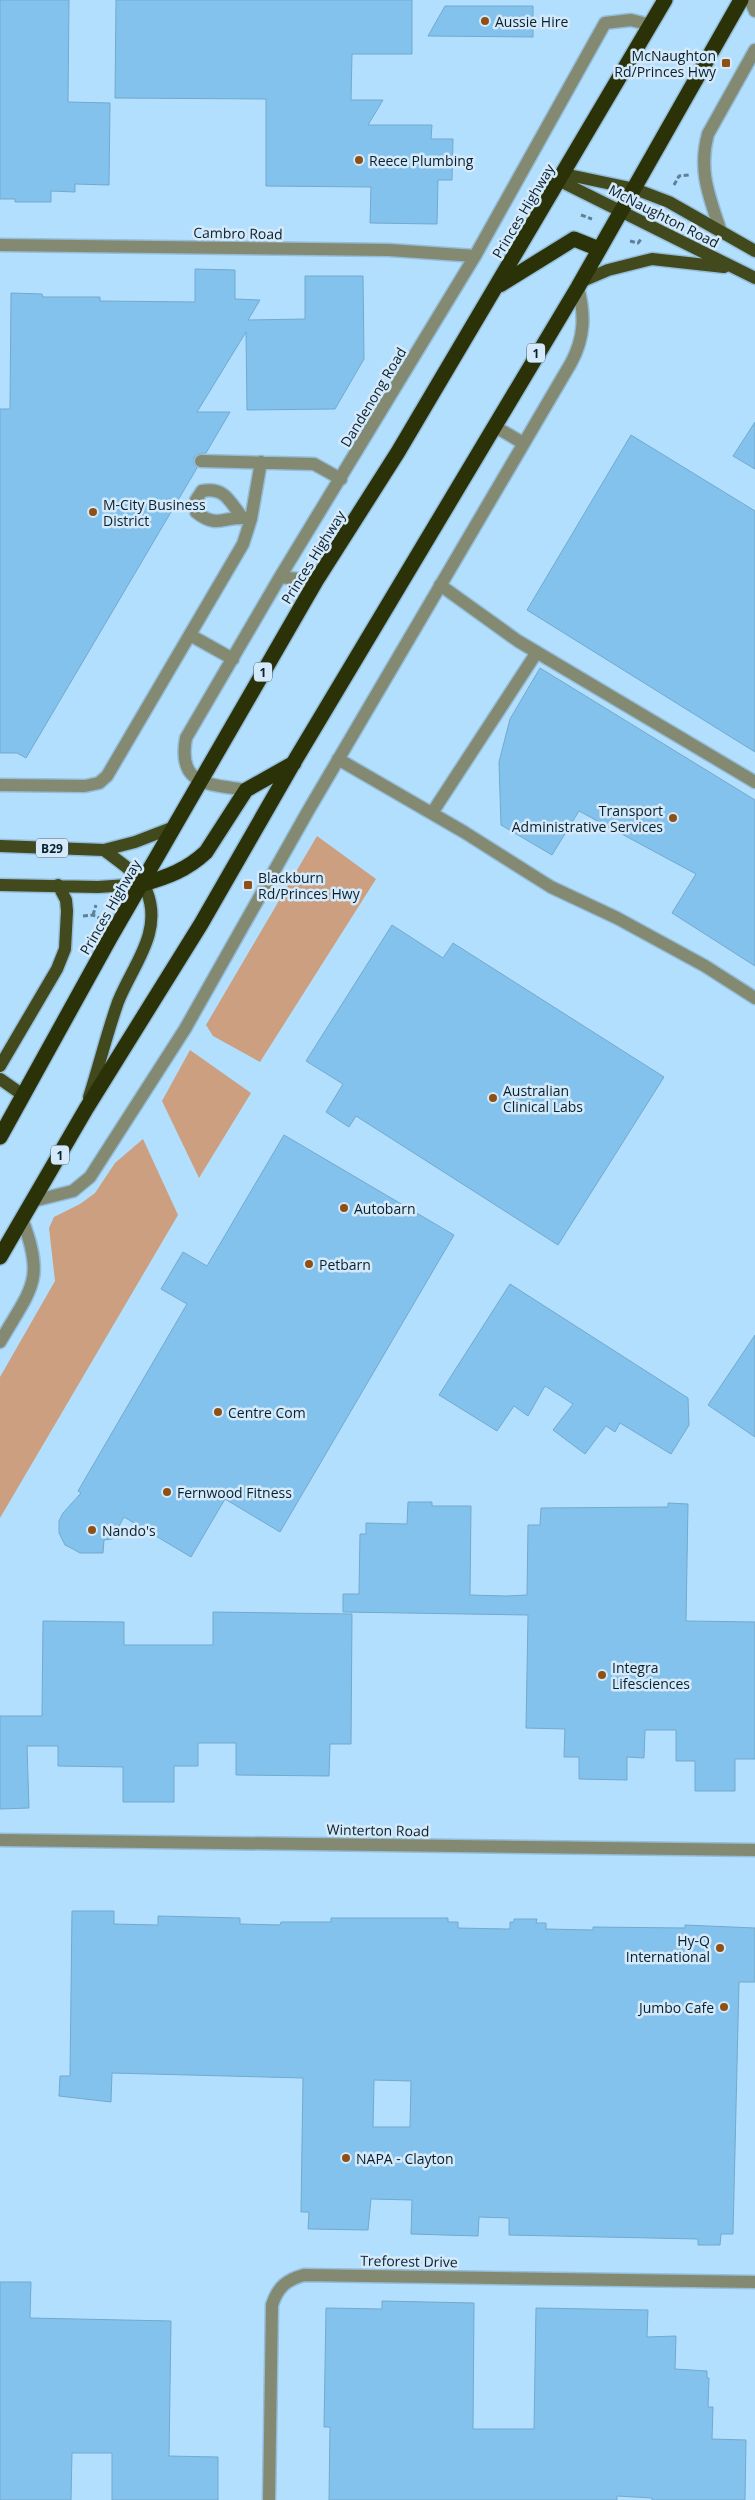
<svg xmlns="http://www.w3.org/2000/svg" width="755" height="2500" viewBox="0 0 755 2500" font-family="'Open Sans',sans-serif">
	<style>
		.green { fill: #cb9f7f }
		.building { fill: #83c2ec; stroke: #72a9cd; fill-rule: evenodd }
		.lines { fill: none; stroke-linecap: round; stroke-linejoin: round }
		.minor-casing { stroke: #94bdd9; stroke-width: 15 }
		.major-casing { stroke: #94bdd9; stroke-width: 15 }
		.highway-casing { stroke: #94bdd9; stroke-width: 18 }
		.path { stroke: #5e8096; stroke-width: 3; stroke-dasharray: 5 2.5; stroke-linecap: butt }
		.minor { stroke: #848a72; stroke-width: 12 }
		.major { stroke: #41491d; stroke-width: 12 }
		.highway { stroke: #2b3207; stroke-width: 15 }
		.poi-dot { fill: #8f5016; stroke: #d4e9f9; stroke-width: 2 }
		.labels { text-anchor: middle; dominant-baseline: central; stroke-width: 5; stroke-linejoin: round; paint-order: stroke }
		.shield { fill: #d4e9f9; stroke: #465c6b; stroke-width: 1 }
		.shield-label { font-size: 12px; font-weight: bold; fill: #09202e }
		.poi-label { font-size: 14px; fill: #09202e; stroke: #d4e9f9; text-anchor: start }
		.street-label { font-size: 14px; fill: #09202e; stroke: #d4e9f9 }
	</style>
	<rect width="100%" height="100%" fill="#b3dffe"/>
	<!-- green -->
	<path class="green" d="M317 836 376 879 260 1062 213 1036 206 1025Z
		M190 1050 251 1093 199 1178 162 1101Z
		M143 1139 178 1215 0 1518V1377L55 1281 49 1228 54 1217 80 1204 95 1193 115 1163Z"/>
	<!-- building -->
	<path class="building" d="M0 0H69L68 102 110 103 109 185 75 184V192L51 191V202H15V199H0Z
		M116 0H412V54H352L351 100H383L368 125H432L431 139H453L452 180H438L437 224 370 223 371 187 266 186V99L115 98Z
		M445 6H533V37L428 36Z
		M195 269 235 270V299L260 300 248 320 305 319V276H363L364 359 335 409 247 410 246 332 197 412H230L206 453 198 454 194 457V464L197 468 26 758 17 753H0V409H10L11 293 42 294 43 297H100V301L195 302Z
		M755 422V469L733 456Z
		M631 435 755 511V752L527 610Z
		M540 668 755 800V966L672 913 696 874 579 811 552 855 501 825 499 762 510 719Z
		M392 925 443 958 453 943 664 1077 558 1245 356 1116 349 1127 326 1112 343 1084 306 1061Z
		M284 1135 454 1235 280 1532 225 1499 191 1557 124 1517 112 1539 104 1540 103 1553H80L73 1549 65 1545 59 1533V1521L63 1513 81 1493 78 1491 187 1304 161 1289 183 1252 207 1266Z
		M510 1284 688 1398 689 1425 671 1454 620 1423 615 1432 606 1426 585 1454 553 1430 573 1404 545 1386 528 1416 514 1406 497 1431 439 1395Z
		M755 1335V1437L708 1405Z
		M408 1502H432V1506H471L470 1595 506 1596 527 1595 528 1525H540L541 1508 668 1507V1503L688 1504 686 1621 755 1622V1759H735V1791H695V1761H676V1730H645L644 1758 627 1757V1780L579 1779V1757H564L565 1729 526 1728 528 1615 343 1612V1594H359L360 1534H366V1523L407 1524Z
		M213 1612 352 1614 351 1744H330L329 1776 236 1775V1743H198V1766H174V1802H123V1767L58 1766V1746H27L29 1808 0 1809V1716H42L43 1621 124 1622V1645H213Z
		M72 1911H114V1924L158 1925V1916L240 1918V1924L280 1925 281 1922H331V1918H448V1922H458V1928L507 1929H510V1922H514V1919H537L536 1923H546V1929L593 1930V1927L685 1928V1925L755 1928V1982H739L733 2234H721L720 2245H698V2239L509 2235V2218L479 2217 478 2236 411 2234 412 2200 371 2199 368 2230 308 2229 309 2212H301L303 2078 112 2073 111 2102 59 2096 60 2076H70ZM374 2080 411 2081 410 2127H373Z
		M0 2282H31L30 2318 171 2321 169 2456 218 2457V2500H112V2453H72L71 2500H0Z
		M382 2301 474 2303 473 2429H534L536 2308 648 2310 647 2337 676 2336 675 2369 707 2371V2378H709L708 2407H713L712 2439 746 2440 745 2500H652V2498L617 2496V2500H329L330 2427H324L326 2308 382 2309Z"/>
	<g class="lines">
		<defs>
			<path id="minor" d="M750 0 755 11
				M720 229C709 196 698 170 708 134L755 50
				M0 245 389 250 475 256
				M494 426 523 443
				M201 461 314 464 341 479
				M241 516C229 500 224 487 202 491L196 500V512C219 531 227 513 251 519
				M280 577 316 581
				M440 585 518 641 755 782
				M190 635 233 659
				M338 759 464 832 551 887 617 918 705 966 755 998
				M0 785 85 786 99 783 107 776 243 544 251 519 261 462
				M246 790C209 784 177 786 186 738L280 577 475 256 605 23 631 20 651 25
				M432 813 537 652
				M33 1201 73 1191 90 1177 185 1029 308 811 571 363C585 337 585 315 578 287
				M0 1342C31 1288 46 1281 22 1219
				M0 1840 755 1850
				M269 2500 272 2305C278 2287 286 2280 304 2275L755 2282"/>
			<path id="major" d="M564 174 635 189 669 202 755 251
				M560 181 755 278
				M580 282 608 270 652 259 724 267
				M0 846 104 850 135 842 174 827
				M0 885 98 887 143 884
				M0 1066 57 969 65 949 67 911 66 900 58 885
				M0 1079 23 1095
				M89 1097C99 1066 107 1033 118 1002 132 966 163 933 147 892 141 875 118 861 104 850"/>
			<path id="highway" d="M500 285 574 239 599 249
				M143 884C167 877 187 870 206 852L246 790 294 763
				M0 1137 110 938 316 581 398 452 665 0
				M0 1257 86 1109 201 924 294 762 578 287 741 0"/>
		</defs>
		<!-- minor casing -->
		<use href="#minor" class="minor-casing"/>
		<!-- major casing -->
		<use href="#major" class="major-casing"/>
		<!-- highway casing -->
		<use href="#highway" class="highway-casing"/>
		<!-- path -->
		<path class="path" d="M674 185 679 176 689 175
			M581 215 592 219
			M630 241 638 243 642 238
			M93 915 96 905
			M83 916 93 915 99 918"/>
		<!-- minor -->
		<use href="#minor" class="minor"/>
		<!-- major -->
		<use href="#major" class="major"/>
		<!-- highway -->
		<use href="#highway" class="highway"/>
	</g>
	<!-- markers -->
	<g class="poi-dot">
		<circle cx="485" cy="21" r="5"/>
		<rect x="721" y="58" width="10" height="10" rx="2.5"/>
		<circle cx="359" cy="160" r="5"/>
		<circle cx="93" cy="512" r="5"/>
		<circle cx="673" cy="818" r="5"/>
		<rect x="243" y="880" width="10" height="10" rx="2.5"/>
		<circle cx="493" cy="1098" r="5"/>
		<circle cx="344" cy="1208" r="5"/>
		<circle cx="309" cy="1264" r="5"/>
		<circle cx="218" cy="1412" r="5"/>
		<circle cx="167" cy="1492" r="5"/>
		<circle cx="92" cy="1530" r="5"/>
		<circle cx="602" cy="1675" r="5"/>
		<circle cx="720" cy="1948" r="5"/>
		<circle cx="724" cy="2007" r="5"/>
		<circle cx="346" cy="2158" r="5"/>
	</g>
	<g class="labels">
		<!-- shield labels -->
		<g class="shield">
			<rect x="527" y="343.5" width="18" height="19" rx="4"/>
			<rect x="254" y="662.5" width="18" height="19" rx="4"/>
			<rect x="36" y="838.5" width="32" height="19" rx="4"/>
			<rect x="51" y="1145.5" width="18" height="19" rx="4"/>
		</g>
		<g class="shield-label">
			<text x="536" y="353">1</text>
			<text x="263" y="672">1</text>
			<text x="52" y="848">B29</text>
			<text x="60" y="1155">1</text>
		</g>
		<!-- poi labels -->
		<g class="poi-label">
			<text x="495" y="21">Aussie Hire</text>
			<text x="716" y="55" text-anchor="end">McNaughton<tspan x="716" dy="16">Rd/Princes Hwy</tspan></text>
			<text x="369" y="160">Reece Plumbing</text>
			<text x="103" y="504">M-City Business<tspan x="103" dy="16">District</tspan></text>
			<text x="663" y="810" text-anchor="end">Transport<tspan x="663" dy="16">Administrative Services</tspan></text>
			<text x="258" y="877">Blackburn<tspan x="258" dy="16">Rd/Princes Hwy</tspan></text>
			<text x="503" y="1090">Australian<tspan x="503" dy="16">Clinical Labs</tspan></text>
			<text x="354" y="1208">Autobarn</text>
			<text x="319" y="1264">Petbarn</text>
			<text x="228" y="1412">Centre Com</text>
			<text x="177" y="1492">Fernwood Fitness</text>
			<text x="102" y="1530">Nando's</text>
			<text x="612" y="1667">Integra<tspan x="612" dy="16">Lifesciences</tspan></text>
			<text x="710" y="1940" text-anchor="end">Hy-Q<tspan x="710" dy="16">International</tspan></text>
			<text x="714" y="2007" text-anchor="end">Jumbo Cafe</text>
			<text x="356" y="2158">NAPA - Clayton</text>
		</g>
		<!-- street labels -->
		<g class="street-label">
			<text transform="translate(523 211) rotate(-59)">Princes Highway</text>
			<text transform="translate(664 216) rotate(27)">McNaughton Road</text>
			<text transform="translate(238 233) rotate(1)">Cambro Road</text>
			<text transform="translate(373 397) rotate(-59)">Dandenong Road</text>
			<text transform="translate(313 557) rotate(-58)">Princes Highway</text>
			<text transform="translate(110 907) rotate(-60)">Princes Highway</text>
			<text transform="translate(378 1830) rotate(1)">Winterton Road</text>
			<text transform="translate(409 2261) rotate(1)">Treforest Drive</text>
		</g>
	</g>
</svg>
